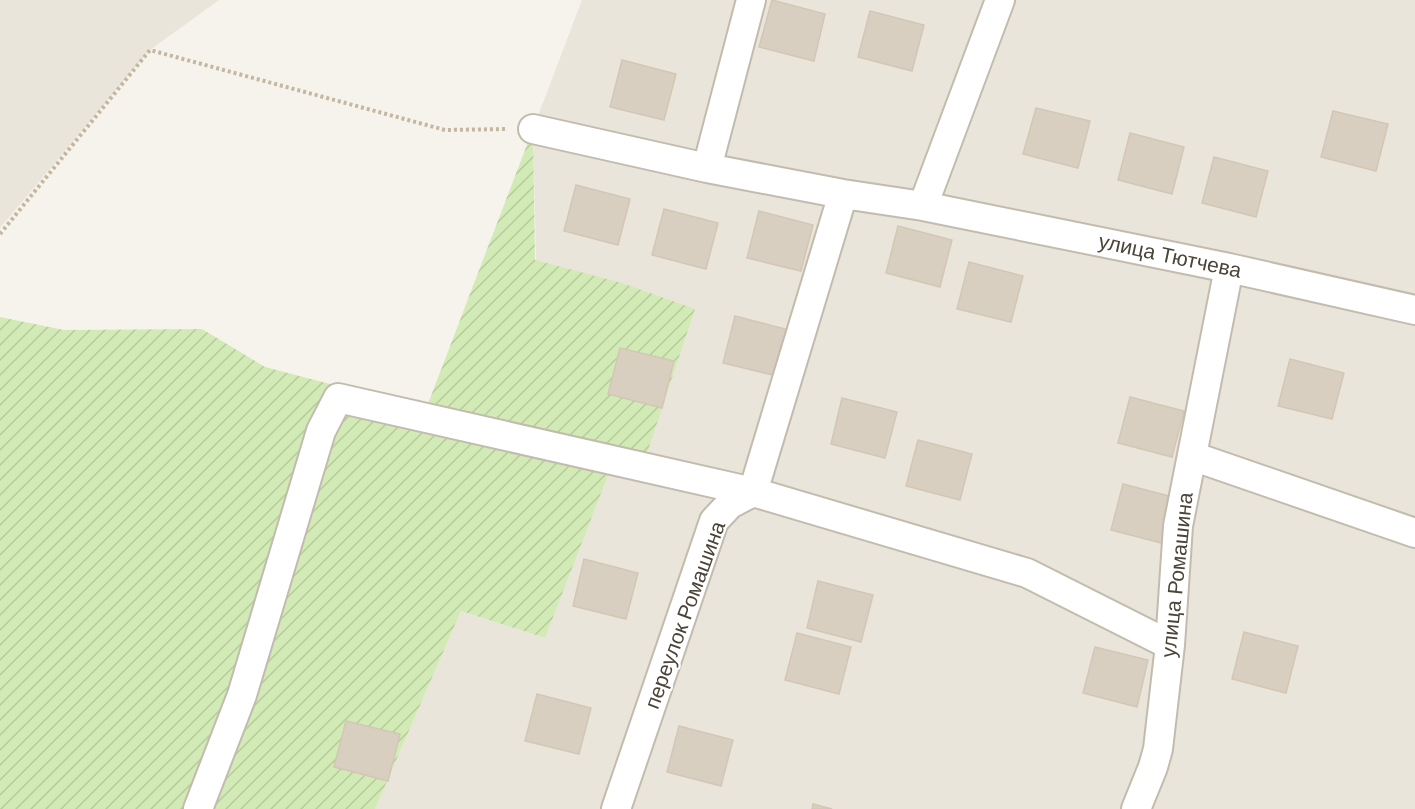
<svg xmlns="http://www.w3.org/2000/svg" width="1415" height="809" viewBox="0 0 1415 809" font-family="'DM Sans',sans-serif">
	<style>
		.residential { fill: #eae5da }
		.garden { fill: url(#garden-furrows) }
		.building { fill: #d8cfc1; stroke: #d3c7b4; stroke-width: 1.5 }
		.lines { fill: none; stroke-linecap: round; stroke-linejoin: round }
		.minor-casing { stroke: #c2bbae; stroke-width: 32 }
		.path { stroke: #c4b79f; stroke-width: 4; stroke-dasharray: 3 3; stroke-linecap: butt }
		.minor { stroke: #fff; stroke-width: 28 }
		.labels { text-anchor: middle; dominant-baseline: central; stroke-width: 4.5; stroke-linejoin: round; paint-order: stroke }
		.street-label { font-size: 21px; fill: #4b4439; stroke: #fff }
	</style>
	<defs>
		<pattern id="garden-furrows" width="10" height="10" patternUnits="userSpaceOnUse" patternTransform="scale(1.5)"><rect width="10" height="10" fill="#d2eab5"/><path d="M-1 1l2-2M0 10L10 0M9 11l2-2" fill="none" stroke="#b6ca9c"/></pattern>
	</defs>
	<rect width="100%" height="100%" fill="#f6f3ec"/>
	<!-- residential -->
	<path class="residential" d="M0 0H219L150 50 0 228Z
		M582 0H1415V809H375L461 611 545 638 533 129Z"/>
	<!-- garden -->
	<path class="garden" d="M533 129 535 260 622 283 695 309 645 459 613 462 545 638 461 611 375 809H0V317L64 330 202 329 265 367 426 409Z"/>
	<!-- building -->
	<path class="building" d="M772 0 825 14 814 61 759 47Z
		M870 11 924 25 912 71 858 57Z
		M622 60 676 74 664 120 610 107Z
		M1036 108 1090 121 1078 168 1023 154Z
		M1333 111 1388 124 1376 171 1321 157Z
		M1130 133 1184 147 1172 194 1118 180Z
		M1214 157 1268 171 1256 217 1202 203Z
		M576 185 630 199 618 245 564 231Z
		M664 209 718 223 706 269 652 255Z
		M759 211 813 225 801 271 747 258Z
		M898 226 952 240 940 287 886 273Z
		M969 262 1023 276 1011 322 957 309Z
		M735 316 789 330 777 376 723 363Z
		M620 348 674 361 662 408 608 394Z
		M1290 359 1344 373 1332 419 1278 406Z
		M1130 397 1184 411 1172 457 1118 443Z
		M842 398 897 412 885 458 831 444Z
		M918 440 972 454 960 500 906 486Z
		M1123 484 1177 498 1165 544 1111 530Z
		M584 559 638 573 626 619 573 606Z
		M818 581 873 595 861 642 807 628Z
		M1244 632 1298 646 1286 693 1232 679Z
		M797 633 851 647 839 694 785 680Z
		M1095 647 1148 660 1137 707 1083 693Z
		M537 694 591 708 579 754 525 741Z
		M346 721 400 734 388 781 334 767Z
		M679 726 733 740 721 786 667 772Z
		M813 804 832 809H812Z"/>
	<g class="lines">
		<defs>
			<path id="minor" d="M533 129 707 168 843 194 923 206 1229 268 1415 310
				M707 168 751 0
				M923 206 1000 0
				M1192 456 1415 533
				M198 809 242 695 321 431 338 398 753 492 1027 573 1170 645
				M616 809 714 521 730 504 753 492 843 194
				M1136 809 1153 767 1158 749 1170 645 1178 526 1229 268"/>
		</defs>
		<!-- minor casing -->
		<use href="#minor" class="minor-casing"/>
		<!-- path -->
		<path class="path" d="M0 234 150 50 445 130 508 129"/>
		<!-- minor -->
		<use href="#minor" class="minor"/>
	</g>
	<g class="labels">
		<!-- street labels -->
		<g class="street-label">
			<text transform="translate(1170 256) rotate(12)">улица Тютчева</text>
			<text transform="translate(1177 575) rotate(-84)">улица Ромашина</text>
			<text transform="translate(685 615) rotate(-70)">переулок Ромашина</text>
		</g>
	</g>
</svg>
